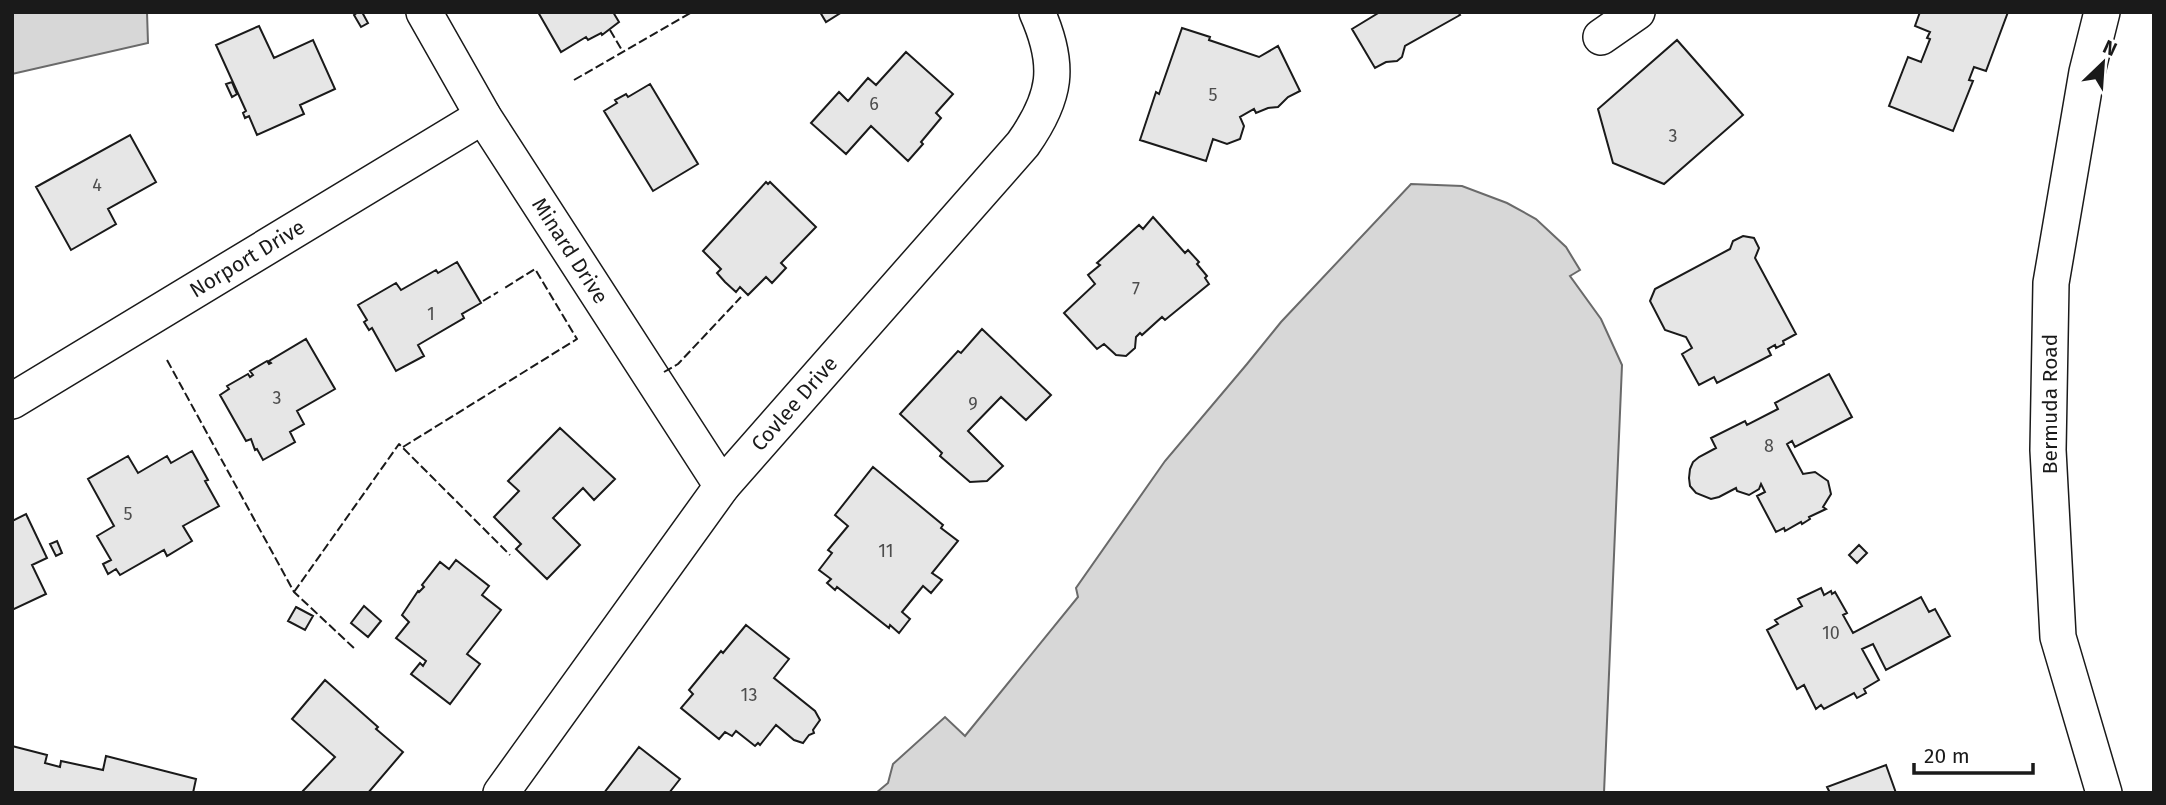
<svg xmlns="http://www.w3.org/2000/svg" width="2166" height="805" viewBox="0 0 2166 805" font-family="'Fira Sans',sans-serif">
	<style>
		.water { fill: #d7d7d7; stroke: #6a6a6a; stroke-width: 2 }
		.building { fill: #e6e6e6; stroke: #1a1a1a; stroke-width: 2 }
		.lines { fill: none; stroke-linecap: round; stroke-linejoin: round }
		.street-casing { stroke: #1a1a1a; stroke-width: 38 }
		.street { stroke: #fff; stroke-width: 35 }
		.fence { stroke: #1a1a1a; stroke-width: 2; stroke-dasharray: 9 3.5; stroke-linecap: butt }
		.labels { text-anchor: middle; dominant-baseline: central; stroke-width: 5; stroke-linejoin: round; paint-order: stroke }
		.number-label { font-size: 18px; fill: #4d4d4d }
		.street-label { font-size: 21px; fill: #1a1a1a; stroke: #fff }
	</style>
	<rect width="100%" height="100%" fill="#fff"/>
	<!-- water -->
	<path class="water" d="M12 12H147L148 43 12 74Z
		M1411 184 1462 186 1507 203 1536 219 1566 247 1580 270 1570 276 1601 319 1622 365 1604 793H876L888 783 893 764 945 717 965 736 1078 597 1076 588 1165 461 1247 364 1281 322Z"/>
	<!-- building -->
	<path class="building" d="M358 12H362L368 23 361 27 354 15Z
		M538 12H613L619 22 602 35 601 33 588 40 586 37 561 52Z
		M820 12H842L826 22Z
		M1458 12 1460 15 1405 46 1402 57 1397 61 1386 62 1375 68 1352 29 1380 12Z
		M1920 12H2008L1986 71 1974 67 1969 80 1973 81 1953 131 1889 106 1908 57 1921 62 1930 39 1927 38 1930 32 1915 26Z
		M259 26 274 58 313 40 335 89 300 105 304 114 257 135 249 116 245 118 243 113 246 111 216 45Z
		M1182 28 1210 37 1209 40 1259 57 1278 46 1300 91 1288 97 1278 107 1268 108 1256 113 1254 109 1240 117 1244 126 1240 139 1227 144 1213 139 1206 161 1140 140 1156 92 1159 94Z
		M1677 40 1743 115 1664 184 1613 163 1598 109Z
		M906 52 953 94 936 113 941 118 921 142 923 144 908 161 871 126 846 154 811 123 839 92 848 101 868 78 876 85Z
		M232 82 237 94 232 97 226 84Z
		M650 84 698 164 653 191 604 111 617 103 615 100 626 94 628 97Z
		M130 135 156 182 108 209 116 224 71 250 36 187Z
		M766 182 768 184 770 182 816 227 781 263 786 268 772 283 766 277 748 295 740 287 736 292 725 282 717 273 721 269 703 251Z
		M1153 217 1185 253 1188 250 1199 262 1197 264 1207 276 1205 278 1209 284 1165 320 1162 317 1142 335 1140 333 1136 337 1135 348 1126 356 1116 355 1104 344 1097 349 1064 313 1095 284 1088 275 1100 265 1097 263 1139 225 1143 229Z
		M1743 236 1754 238 1759 248 1755 258 1796 334 1783 341 1784 344 1776 348 1775 345 1768 349 1771 355 1717 383 1714 377 1699 385 1682 354 1692 348 1686 337 1665 330 1650 301 1655 289 1730 249 1733 241Z
		M457 262 481 303 462 314 464 318 418 345 424 356 396 371 372 328 369 330 364 322 367 320 358 305 396 283 401 290 436 270 438 273Z
		M982 329 1051 395 1026 420 1001 397 968 431 1003 466 987 481 970 482 940 456 942 453 900 414 958 351 961 353Z
		M306 339 335 389 297 411 304 424 290 432 295 442 263 460 257 449 255 450 251 439 246 441 220 395 229 389 227 386 248 374 250 377 253 375 250 371 267 361 269 364 271 363 269 361Z
		M1829 374 1852 417 1795 447 1792 441 1787 444 1803 474 1815 472 1828 481 1831 494 1823 507 1826 509 1809 517 1810 519 1802 524 1801 522 1785 531 1784 528 1776 532 1757 496 1765 492 1761 484 1759 489 1749 495 1737 491 1736 488 1719 497 1711 499 1696 493 1690 486 1689 478 1690 469 1693 462 1699 457 1716 448 1711 438 1745 421 1747 425 1778 409 1775 403Z
		M560 428 615 479 594 500 583 488 553 518 580 545 547 579 516 549 521 544 494 517 519 491 508 481Z
		M192 451 208 480 205 481 219 506 183 526 192 541 167 556 164 550 120 575 116 569 108 574 103 564 111 560 97 536 114 526 88 479 128 456 138 473 167 456 171 463Z
		M873 467 943 525 941 528 958 541 932 573 942 580 931 593 923 586 902 612 910 619 899 633 890 625 889 628 837 587 835 590 827 583 831 579 819 570 832 553 828 550 848 526 835 515Z
		M26 514 47 558 32 565 46 594 12 610V521Z
		M57 541 62 553 56 556 50 544Z
		M1859 545 1867 553 1857 563 1849 555Z
		M456 560 489 586 482 595 501 610 467 654 480 664 450 704 411 674 420 663 423 666 426 661 396 638 409 622 402 615 418 591 419 592 424 587 422 585 440 562 449 569Z
		M1821 588 1824 595 1831 591 1832 594 1835 592 1847 613 1843 615 1853 633 1921 597 1929 612 1935 609 1950 636 1886 670 1873 644 1862 649 1879 680 1864 689 1866 693 1857 698 1854 693 1824 709 1821 705 1816 709 1804 685 1797 689 1767 630 1778 624 1775 620 1802 606 1798 599Z
		M364 606 381 621 368 637 351 623Z
		M296 607 313 616 305 630 288 621Z
		M746 625 789 659 774 678 815 711 820 720 813 730 814 733 809 735 803 743 794 740 776 725 760 745 758 743 755 746 736 731 732 736 725 732 719 739 681 708 693 694 689 690 721 651 723 653Z
		M325 680 378 727 376 729 403 752 368 793H301L335 757 292 719Z
		M12 746 47 755 45 763 60 767 61 761 103 770 106 756 196 779 193 793H12Z
		M639 747 680 779 669 793H604Z
		M1886 765 1896 793H1830L1827 787Z"/>
	<g class="lines">
		<defs>
			<g id="street">
				<path id="s1" d="M424 12 483 116 722 486"/>
				<path d="M2102 12 2087 72 2051 283 2048 450 2058 637 2104 793"/>
				<path d="M1601 37 1637 12"/>
				<path id="s2" d="M12 401 483 116"/>
				<path id="s3" d="M501 793 722 486 1023 144C1056 97 1061 66 1037 12"/>
			</g>
		</defs>
		<!-- street casing -->
		<use href="#street" class="street-casing"/>
		<!-- street -->
		<use href="#street" class="street"/>
		<!-- fence -->
		<path class="fence" d="M610 30 623 52
			M574 80 692 12
			M483 301 498 292
			M167 360 294 592 356 650
			M664 372 678 364 741 297
			M403 447 577 339 535 269 503 289
			M294 592 399 444 510 555"/>
	</g>
	<g class="labels">
		<!-- number labels -->
		<g class="number-label">
			<text x="1213" y="95">5</text>
			<text x="874" y="104">6</text>
			<text x="1673" y="136">3</text>
			<text x="97" y="185">4</text>
			<text x="1136" y="289">7</text>
			<text x="431" y="314">1</text>
			<text x="277" y="398">3</text>
			<text x="973" y="404">9</text>
			<text x="1769" y="446">8</text>
			<text x="128" y="514">5</text>
			<text x="886" y="551">11</text>
			<text x="1831" y="633">10</text>
			<text x="749" y="695">13</text>
		</g>
		<!-- street labels -->
		<g class="street-label">
			<text stroke="none"><textPath href="#s1" startOffset="280">Minard Drive</textPath></text>
			<text stroke="none"><textPath href="#s2" startOffset="275">Norport Drive</textPath></text>
			<text stroke="none"><textPath href="#s3" startOffset="488">Covlee Drive</textPath></text>
			<text transform="translate(2050 404) rotate(-90)">Bermuda Road</text>
		</g>
	</g>
	<!-- border -->
	<rect width="2166" height="805" fill="none" stroke="#1a1a1a" stroke-width="28"/>
	<!-- north arrow -->
	<g transform="translate(2103 63) rotate(25)" stroke="#ffffff" stroke-width="5" paint-order="stroke">
	<path d="M0-5L12 26L0 18L-12 26Z" fill="#1a1a1a"/>
	<text y="-10" font-size="19" font-weight="bold" text-anchor="middle" fill="#1a1a1a">N</text>
	</g>
	<!-- scale -->
	<path d="M1914 763v10h119v-10" fill="none" stroke="#1a1a1a" stroke-width="3.5"/>
	<text x="1924" y="763" font-size="21" fill="#1a1a1a" stroke="#ffffff" stroke-width="5" paint-order="stroke">20 m</text>
</svg>
